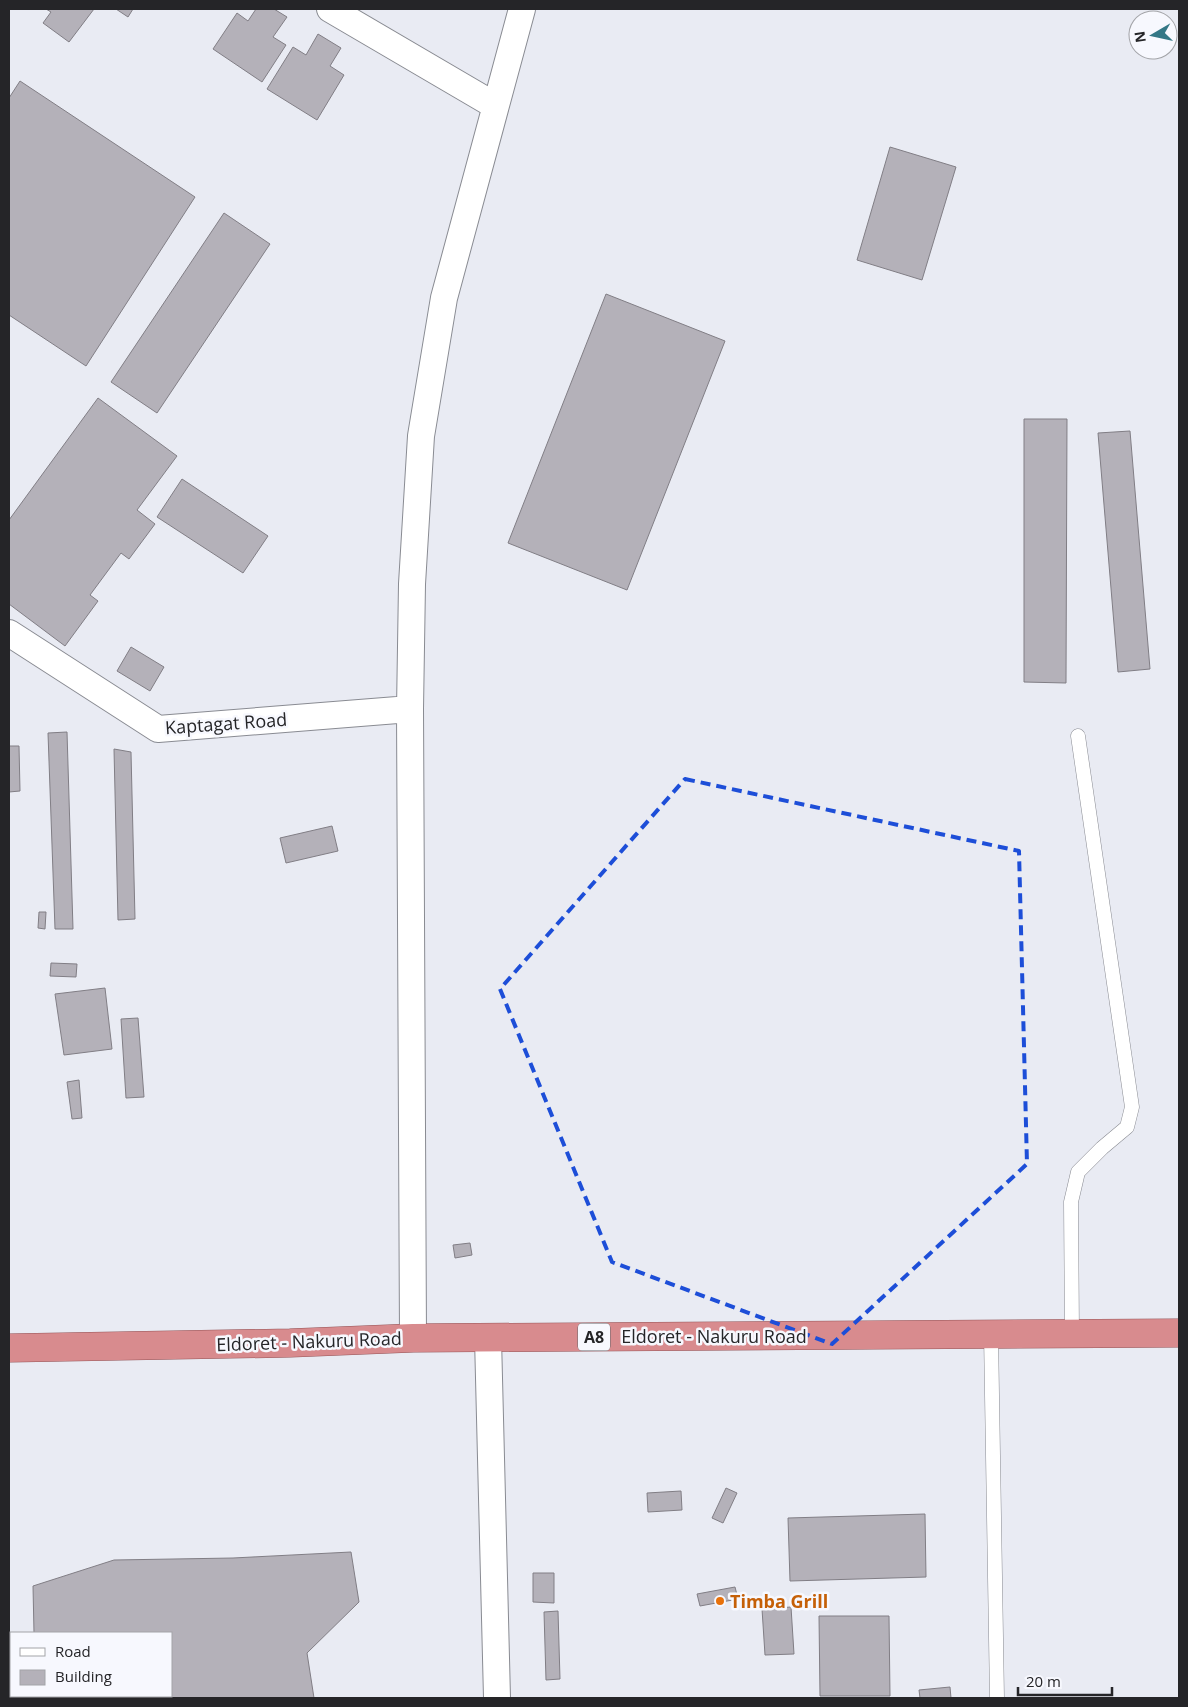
<svg xmlns="http://www.w3.org/2000/svg" width="1188" height="1707" viewBox="0 0 1188 1707" font-family="'Open Sans',sans-serif">
	<style>
		.building { fill: #b4b1b9; stroke: #817e85 }
		.lines { fill: none; stroke-linecap: round; stroke-linejoin: round }
		.service-casing { stroke: #898b92; stroke-width: 15 }
		.minor-casing { stroke: #898b92; stroke-width: 28 }
		.trunk-casing { stroke: #945457; stroke-width: 29 }
		.service { stroke: #fff; stroke-width: 14 }
		.minor { stroke: #fff; stroke-width: 26 }
		.trunk { stroke: #d88b8e; stroke-width: 28 }
		.marked { fill: none; stroke: #1d4ed8; stroke-width: 4; stroke-dasharray: 10 6; stroke-linejoin: round }
		.food-dot { fill: #e8710a; stroke: #f7f8fe; stroke-width: 2 }
		.labels { text-anchor: middle; dominant-baseline: central; stroke-width: 5; stroke-linejoin: round; paint-order: stroke }
		.shield { fill: #f7f8fe; stroke: #646468; stroke-width: 1 }
		.shield-label { font-size: 16px; font-weight: bold; fill: #252528 }
		.street-label { font-size: 18px; fill: #252528; stroke: #f7f8fe }
		.food-label { font-size: 18px; font-weight: bold; fill: #c56008; stroke: #f7f8fe; text-anchor: start }
	</style>
	<rect width="100%" height="100%" fill="#e9ebf3"/>
	<!-- building -->
	<path class="building" d="M46 9H94L69 42 43 23 51 12Z
		M116 9H133L128 17Z
		M256 9H274L287 17 273 37 286 45 262 82 213 49 237 13 248 21Z
		M318 34 341 48 330 66 344 75 317 120 267 89 293 47 306 55Z
		M20 81 195 197 86 366 9 315V98Z
		M890 147 956 167 922 280 857 260Z
		M224 213 270 244 157 413 111 382Z
		M606 294 725 341 627 590 508 543Z
		M98 398 177 456 137 510 155 524 129 559 121 553 90 595 98 601 65 646 9 604V520Z
		M1024 419H1067L1066 683 1024 682Z
		M1130 431 1150 669 1118 672 1098 433Z
		M182 479 268 536 243 573 157 517Z
		M131 647 164 667 150 691 117 671Z
		M67 732 73 929H55L48 733Z
		M9 746H19L20 791 9 792Z
		M114 749 131 752 135 919 118 920Z
		M332 826 338 851 286 863 280 838Z
		M39 912H46L45 929 38 928Z
		M51 963 77 964 76 977 50 976Z
		M105 988 112 1049 64 1055 55 994Z
		M138 1018 144 1097 126 1098 121 1019Z
		M79 1080 82 1118 72 1119 67 1082Z
		M470 1243 472 1255 455 1258 453 1245Z
		M726 1488 737 1493 723 1523 712 1518Z
		M681 1491 682 1510 648 1512 647 1493Z
		M925 1514 926 1577 790 1581 788 1518Z
		M351 1552 359 1602 307 1653 314 1698H105L106 1696H171V1633H34L33 1586 114 1560 233 1558Z
		M533 1573H554V1603L533 1602Z
		M735 1587 738 1599 700 1606 697 1594Z
		M791 1607 794 1654 765 1655 762 1609Z
		M558 1611 560 1679 546 1680 544 1612Z
		M819 1616H889L890 1696H820Z
		M950 1687 951 1698H920L919 1690Z"/>
	<g class="lines">
		<defs>
			<path id="service" d="M991 1334 997 1698
				M1072 1334 1071 1202 1078 1172 1102 1148 1127 1127 1132 1107 1078 736"/>
			<path id="minor" d="M330 9 494 105
				M9 633 158 729 410 709
				M413 1338 410 709 412 584 421 436 444 298 522 9
				M488 1338 497 1698"/>
			<path id="trunk" d="M9 1348 290 1343 413 1338 1179 1333"/>
		</defs>
		<!-- service casing -->
		<use href="#service" class="service-casing"/>
		<!-- minor casing -->
		<use href="#minor" class="minor-casing"/>
		<!-- trunk casing -->
		<use href="#trunk" class="trunk-casing"/>
		<!-- service -->
		<use href="#service" class="service"/>
		<!-- minor -->
		<use href="#minor" class="minor"/>
		<!-- trunk -->
		<use href="#trunk" class="trunk"/>
	</g>
	<!-- marked area -->
	<path class="marked" d="M685 779 1019 851 1027 1164 832 1344 612 1262 500 989Z"/>
	<!-- markers -->
	<circle class="food-dot" cx="720" cy="1601" r="5"/>
	<g class="labels">
		<!-- shield labels -->
		<rect class="shield" x="578" y="1323.5" width="32" height="27" rx="4"/>
		<g class="shield-label">
			<text x="594" y="1337">A8</text>
		</g>
		<!-- street labels -->
		<g class="street-label">
			<text transform="translate(226 723) rotate(-4)">Kaptagat Road</text>
			<text x="714" y="1336">Eldoret - Nakuru Road</text>
			<text transform="translate(309 1341) rotate(-2)">Eldoret - Nakuru Road</text>
		</g>
		<!-- food labels -->
		<g class="food-label">
			<text x="730" y="1601">Timba Grill</text>
		</g>
	</g>
	<!-- border -->
	<rect width="1188" height="1707" fill="none" stroke="#252528" stroke-width="20"/>
	<!-- legend -->
	<rect x="10" y="1632" width="162" height="65" fill="#f7f8fe" stroke="#a3a4a8"/>
	<rect x="20" y="1648" width="25" height="8" fill="#ffffff" stroke="#a3a4a8"/>
	<text x="55" y="1657" font-size="15" fill="#252528">Road</text>
	<rect x="20" y="1670" width="25" height="15" fill="#b4b1b9" stroke="#a3a4a8"/>
	<text x="55" y="1682" font-size="15" fill="#252528">Building</text>
	<!-- north arrow -->
	<g transform="translate(1153 35) rotate(261)"><circle r="24" fill="#f7f8fe" stroke="#a3a4a8"/>
	<path d="M0-4L9 19L0 12L-9 19Z" fill="#337786"/>
	<text y="-8" font-size="14" font-weight="bold" text-anchor="middle" fill="#252528">N</text>
	</g>
	<!-- scale -->
	<path d="M1018 1687v8h94v-8" fill="none" stroke="#252528" stroke-width="2.5"/>
	<text x="1026" y="1687" font-size="15" fill="#252528" stroke="#f7f8fe" stroke-width="4" paint-order="stroke">20 m</text>
</svg>
